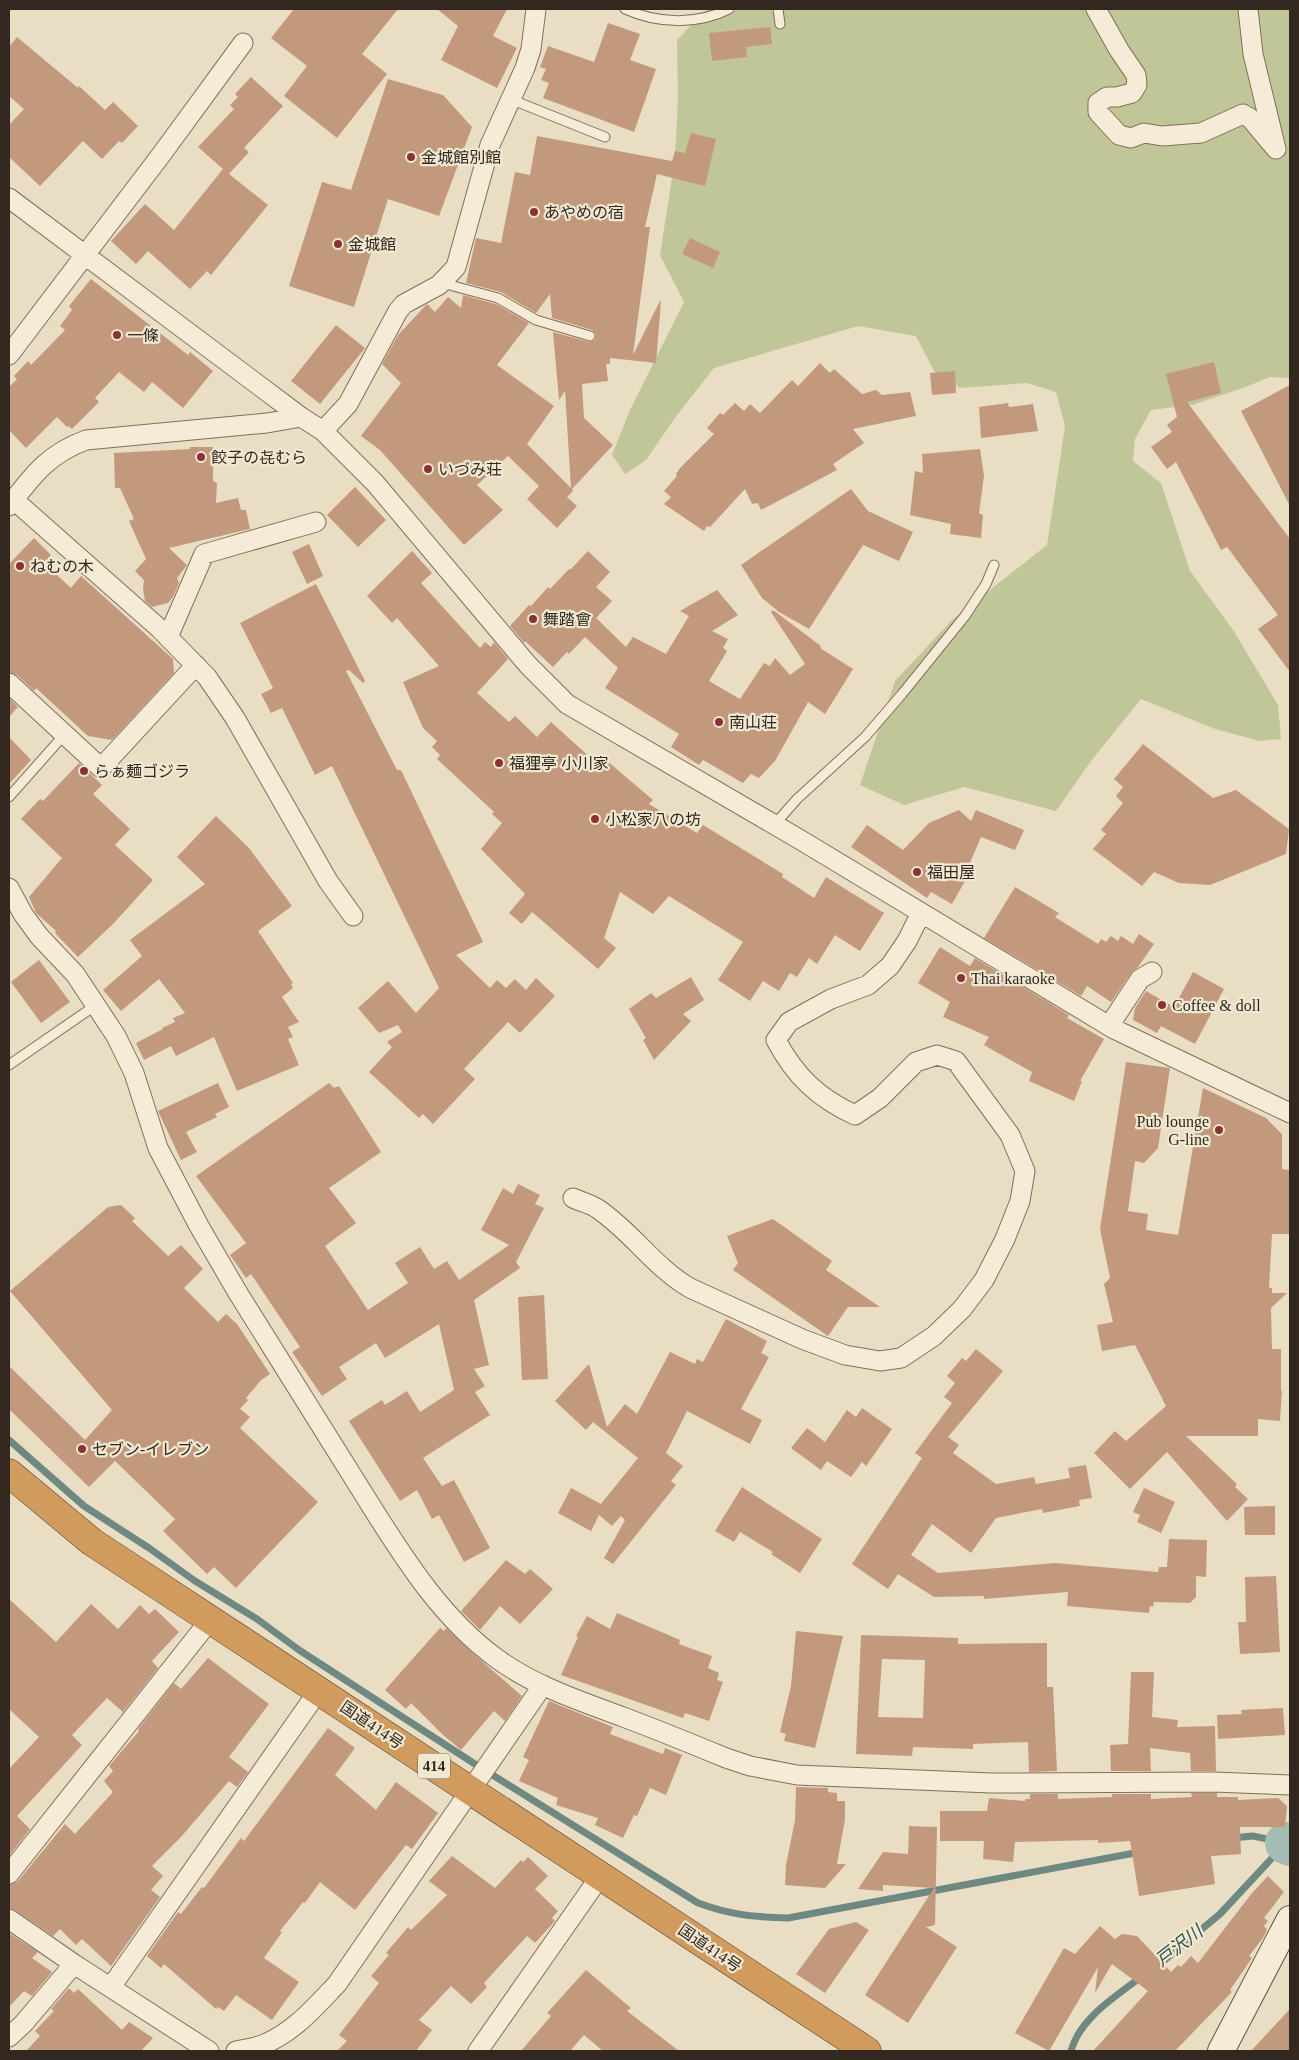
<svg xmlns="http://www.w3.org/2000/svg" width="1299" height="2060" viewBox="0 0 1299 2060" font-family="'Times New Roman','Noto Sans JP',serif">
	<style>
		.green { fill: #c1c699 }
		.lines { fill: none; stroke-linecap: round; stroke-linejoin: round }
		.stream { stroke: #6d8982; stroke-width: 7 }
		.river { stroke: #a5bcb5; stroke-width: 42 }
		.building { fill: #c3997e; fill-rule: evenodd }
		.lane-casing { stroke: #816f5c; stroke-width: 11 }
		.street-casing { stroke: #816f5c; stroke-width: 21 }
		.secondary-casing { stroke: #63513f; stroke-width: 28 }
		.highway-casing { stroke: #503e30; stroke-width: 29 }
		.lane { stroke: #f5ebd6; stroke-width: 9 }
		.street { stroke: #f5ebd6; stroke-width: 19 }
		.secondary { stroke: #f5ebd6; stroke-width: 26 }
		.highway { stroke: #d09b5d; stroke-width: 28 }
		.poi-dot { fill: #8a3335; stroke: #f1e8d2; stroke-width: 2 }
		.labels { text-anchor: middle; dominant-baseline: central; stroke-width: 4.5; stroke-linejoin: round; paint-order: stroke }
		.shield { fill: #f1e8d2; stroke: #6c6255; stroke-width: 1 }
		.shield-label { font-size: 15px; font-weight: bold; fill: #33281f }
		.poi-label { font-size: 16px; fill: #33281f; stroke: #f1e8d2; text-anchor: start }
		.street-label { font-size: 16px; fill: #33281f; stroke: #f1e8d2 }
		.water-label { font-size: 18px; font-style: italic; fill: #2f514e; stroke: #f1e8d2 }
	</style>
	<rect width="100%" height="100%" fill="#e9ddc4"/>
	<!-- green -->
	<path class="green" d="M707 9H1290V378L1270 377 1243 388 1192 405 1151 410 1135 439 1133 461 1161 483 1190 571 1233 630 1278 705 1281 739 1260 741 1215 729 1141 699 1091 761 1056 811 964 787 904 805 860 785 895 681 953 619 1047 545 1065 426 1056 392 1027 383 960 388 934 371 916 336 858 326 714 368 677 415 646 460 625 474 612 455 629 412 684 302 660 255 675 158 678 98 677 40Z"/>
	<g class="lines">
		<!-- stream -->
		<path class="stream" d="M9 1440 84 1506 149 1548 195 1581 257 1619 299 1650 478 1766 698 1903C731 1915 753 1917 788 1918L1140 1852
			M1232 1838 1253 1836 1286 1843
			M1156 1967 1220 1914 1286 1843
			M1071 2051C1080 2018 1115 1997 1141 1977"/>
		<!-- river -->
		<path class="river" d="M1286 1843 1290 1845"/>
	</g>
	<!-- building -->
	<path class="building" d="M294 9H398L362 54 387 74 337 138 284 96 307 66 271 38Z
		M437 9H507L493 36 517 48 497 88 441 60 458 26Z
		M608 23 640 34 630 60 656 69 634 132 543 98 549 83 541 80 546 69 540 67 548 46 594 62Z
		M770 27 772 44 746 47 747 57 712 61 709 33Z
		M17 37 78 88 79 86 105 110 113 102 138 126 122 143 119 141 102 159 83 141 40 186 9 157V125L24 109 9 96V47Z
		M251 77 283 106 244 148 249 152 229 174 268 205 211 275 207 271 190 289 148 251 136 264 111 241 145 204 174 230 223 169 198 147 234 109 230 105 238 97 235 94Z
		M388 79 443 95 472 127 439 216 388 199 354 307 289 286 322 182 351 190Z
		M691 133 716 139 705 186 657 174 645 227H650L633 355 660 301H661L656 363 610 358V364H606L608 381 582 384 584 418 613 445 572 489 573 491 567 497 577 506 557 528 527 499 539 486 508 456 477 485 503 510 464 545 380 450 361 436 401 383 382 364 398 335 426 305 427 304 435 312 448 297 461 308 463 295 496 304 529 323 497 365 554 406 527 444 571 488 565 391 559 400 553 332 589 342 595 340 596 334 592 330 552 318 550 294 536 313 501 292 466 283 476 238 501 243 515 172 530 175 537 136 672 161 675 151 685 153Z
		M690 238 720 252 713 268 682 254Z
		M91 279 188 355 190 352 213 371 183 408 152 382 144 392 119 372 95 398 99 402 72 429 69 426 67 427 57 417 26 448 9 430V387L17 379 14 376 28 361 31 365 65 330 60 326 72 310 69 306Z
		M336 325 365 348 320 404 291 381Z
		M1214 362 1221 393 1187 402 1290 539V672L1258 629 1278 615 1227 547 1221 550 1176 462 1167 469 1151 447 1172 432 1167 425 1177 417 1166 374Z
		M820 363 830 373 834 369 862 394 876 390 882 395 910 392 916 416 853 429 864 443 833 464 837 470 761 510 758 503 752 504 745 489 710 527 707 526 704 531 664 504 671 497 664 491 677 476 676 474 680 468 714 434 707 428 720 413 723 415 735 403 744 411 750 404 760 413 792 380 798 386Z
		M955 371 956 393 932 395 930 373Z
		M1290 385V506L1241 411Z
		M1008 403 1009 407 1033 404 1038 431 981 438 979 407Z
		M190 447H213V481L217 483 216 503 238 498 241 510H246L250 529 169 548 187 565 177 578 179 583 173 597 168 603 152 607 145 601 143 589 144 580 135 571 146 559 129 521 134 519 120 488H115L114 453 190 449Z
		M980 449 984 476 979 513 983 515 981 538 950 534 951 524 910 515 915 471 923 473 922 454Z
		M355 487 386 520 358 547 327 515Z
		M851 489 868 511 913 532 899 561 863 545 809 629 779 612 762 598 741 565Z
		M34 538 51 555 44 563 71 588 81 576 173 659 174 673 112 740 88 736 36 688 34 691 17 675 9 672V564Z
		M309 544 323 576 307 584 292 552Z
		M412 551 432 573 421 583 480 648 485 642 491 647 494 642 508 659 477 693 509 722 515 716 537 737 551 722 594 761 599 754 653 800 649 804 697 833 703 825 783 874 782 877 814 898 826 877 884 913 860 951 835 935 817 964 809 958 797 977 790 973 779 991 763 981 750 1001 718 980 743 942 669 896 653 914 620 892 604 938 616 948 598 969 532 912 522 924 509 913 525 894 481 849 502 823 492 814 494 812 437 759 440 755 432 747 437 741 423 728 403 682 439 666 397 618 392 623 367 596Z
		M588 551 610 572 596 587 612 601 596 618 626 647 633 637 666 654 689 616 680 611 717 590 738 615 712 631 728 639 723 648 727 651 709 681 740 699 764 663 770 666 775 658 790 675 805 664 771 612 773 610 821 646 820 648 853 669 825 714 808 702 775 761 759 778 751 774 743 783 703 760 699 765 671 747 679 734 605 688 618 668 585 637 569 654 567 652 553 667 525 641 524 643 510 626 529 605 531 606 548 587 550 589 569 569 570 570Z
		M316 584 365 681 363 683 349 670 346 671 397 770H401L483 942 456 955 490 988 497 980 506 988 515 979 526 990 536 978 555 996 520 1033 508 1022 464 1069 475 1079 433 1124 423 1114 419 1118 369 1072 392 1047 387 1042 402 1032 398 1025 379 1033 358 1008 388 981 416 1013 439 988 332 766 315 775 282 708 271 713 261 694 273 688 240 623Z
		M9 698 18 707 9 717Z
		M9 737 31 760 9 784Z
		M1143 744 1213 798 1236 790 1289 829 1286 854 1210 885 1179 883 1154 872 1142 886 1093 849 1106 834 1101 830 1123 803 1116 796 1123 787 1114 779Z
		M79 763 102 785 93 794 130 829 115 845 153 880 114 923 78 957 55 933 56 931 36 913 29 897 62 858 21 819 40 799 43 801Z
		M959 810 971 821 976 810 1024 830 1015 850 981 837 967 870 970 872 952 904 931 892 927 898 851 847 867 825 903 850 929 823Z
		M216 816 249 848 292 906 258 931 293 983 291 984 293 988 282 997 299 1022 288 1027 293 1037 288 1039 299 1065 237 1091 214 1037 176 1056 171 1046 144 1060 136 1043 163 1029 162 1028 175 1022 173 1018 185 1013 159 979 121 1011 103 990 142 956 130 940 205 884 177 857Z
		M1015 887 1059 913 1055 917 1098 944 1101 939 1106 942 1111 936 1118 941 1121 936 1133 944 1139 934 1154 944 1138 967 1131 973 1111 1002 1087 986 1081 996 984 938Z
		M940 947 970 966 975 958 1069 1015 1067 1018 1104 1039 1080 1081H1082L1074 1101 1029 1081 1032 1072 984 1045 989 1037 943 1017 950 1002 918 983Z
		M39 960 70 1002 41 1023 11 982Z
		M1193 972 1224 989 1195 1044 1161 1026 1157 1033 1133 1020 1135 1008 1146 991 1174 1007Z
		M691 977 704 1000 683 1014 691 1021 654 1060 643 1040 646 1038 629 1009 651 993 656 998Z
		M1126 1062 1170 1068 1158 1148 1144 1163 1135 1161 1128 1211 1148 1214 1146 1230 1178 1235 1203 1088 1266 1118 1282 1134V1169L1290 1170 1289 1234H1272L1269 1288H1272V1293H1287L1271 1308 1272 1349H1281V1391H1282L1280 1421 1258 1419V1436H1186L1237 1484 1235 1487 1248 1499 1227 1521 1167 1452 1130 1489 1094 1453 1115 1431 1126 1441 1166 1406 1135 1345 1102 1351 1097 1325 1113 1322 1104 1284 1110 1278 1100 1229Z
		M218 1083 229 1107 215 1114 217 1117 186 1132 197 1152 181 1160 158 1111Z
		M329 1083 334 1088 339 1086 381 1152 329 1188 356 1223 325 1246 368 1310 408 1283 395 1263 420 1247 434 1269 447 1261 459 1280 509 1245 481 1230 503 1188 513 1194 518 1184 540 1195 535 1204 544 1208 516 1262 520 1268 474 1300 489 1365 474 1369 485 1386 475 1392 490 1415 423 1458 442 1486 454 1480 490 1548 464 1562 439 1515 432 1519 417 1490 400 1501 349 1421 382 1400 385 1405 407 1391 420 1412 454 1390 439 1324 385 1358 376 1343 339 1367 347 1379 322 1396 292 1352 300 1347 251 1274 246 1278 230 1255 246 1243 196 1176Z
		M121 1205 135 1218 132 1221 168 1256 181 1245 203 1269 184 1288 218 1322 226 1314 237 1324 270 1374 261 1380 246 1398 248 1400 240 1409 250 1417 240 1428 318 1502 236 1588 214 1567 207 1574 163 1531 175 1519 115 1461 89 1487 9 1409V1366L85 1440 112 1410 10 1291 108 1207Z
		M773 1219 832 1261 826 1270 880 1307H848L828 1336 733 1270 738 1263 727 1236Z
		M544 1295 548 1379 522 1380 518 1297Z
		M726 1319 767 1341 761 1353 769 1357 741 1409 762 1420 750 1444 687 1411 666 1453 683 1466 671 1481 676 1485 613 1564 604 1558 625 1520 621 1516 612 1526 599 1515 591 1531 558 1513 571 1488 601 1504 638 1458 593 1422 586 1430 555 1401 589 1364 607 1427 625 1404 637 1414 670 1352 695 1364 697 1359 703 1362Z
		M976 1349 1003 1371 948 1437 959 1445 953 1453 996 1484 1034 1477 1036 1484 1070 1478 1068 1468 1086 1465 1092 1498 1079 1500 1080 1506 1043 1513 1042 1509 996 1518 971 1553 932 1524 911 1555 938 1573 1055 1563 1158 1572 1159 1567H1167L1169 1539 1207 1540 1206 1577 1196 1576V1597L1190 1603 1154 1602 1153 1607 1150 1606 1149 1613 1067 1606 1068 1592 984 1599V1596L934 1597 898 1574 888 1589 852 1564 922 1458 915 1453 952 1403 944 1397 955 1383 947 1376 962 1358 966 1361Z
		M862 1408 892 1429 866 1466 862 1462 851 1477 827 1461 821 1470 791 1448 807 1428 825 1442 847 1410 856 1417Z
		M742 1487 822 1539 800 1573 771 1554 773 1552 740 1532 734 1542 715 1531Z
		M1144 1488 1175 1502 1161 1533 1137 1522 1140 1515 1133 1512Z
		M1275 1506V1535H1245L1244 1507Z
		M506 1560 525 1574 530 1569 553 1589 520 1624 500 1606 480 1630 461 1611Z
		M1276 1576 1280 1652 1240 1654 1238 1622H1246L1245 1577Z
		M9 1599 56 1642 91 1604 118 1629 140 1605 149 1614 155 1609 179 1632 152 1661 158 1668 123 1712 107 1698 72 1735 82 1745 17 1816 30 1829 9 1856V1769L39 1737 9 1709Z
		M617 1613 680 1640 679 1644 712 1656 708 1668 719 1673 717 1680 723 1682 709 1721 685 1713 683 1718 561 1675 578 1637 576 1636 587 1616 610 1629Z
		M440 1628 444 1631 446 1628 470 1651 522 1696 505 1721 494 1711 461 1750 442 1734 411 1703 406 1709 385 1690Z
		M796 1631 843 1636 815 1748 784 1741 786 1734 780 1732 791 1686Z
		M861 1635 958 1638V1644L1047 1643V1687H1053L1057 1771 1029 1772 1028 1742 973 1744V1749L913 1747 912 1756 856 1754ZM882 1659 925 1660 923 1718 878 1717Z
		M208 1658 269 1704 229 1757 248 1772 237 1787 229 1781 181 1837 152 1866 163 1876 151 1890 160 1897 111 1966 82 1939 76 1945 60 1929 53 1936 15 1910 9 1908V1885L18 1881 65 1824 75 1834 113 1792 104 1781 113 1771 109 1766 139 1731 138 1729 174 1683 181 1689Z
		M1131 1672H1154L1152 1717 1178 1720 1177 1727 1215 1726 1216 1771H1191L1190 1753 1150 1748 1151 1771H1111L1110 1745 1128 1744Z
		M549 1701 613 1727 610 1734 663 1754 665 1748 682 1755 666 1795 650 1788 637 1816 634 1815 623 1838 595 1825 598 1818 556 1805 558 1798 519 1781 529 1760 523 1757Z
		M1283 1708 1285 1735 1218 1739 1217 1715 1242 1714 1241 1710Z
		M328 1728 355 1748 335 1775 376 1810 396 1782 438 1813 412 1849 406 1845 355 1910 320 1882 305 1903 303 1902 280 1931 282 1932 264 1958 299 1982 272 2020 236 1995 224 2011 218 2007 216 2009 164 1964 161 1968 147 1956 178 1912 181 1914 202 1887 204 1888 241 1838 244 1841Z
		M796 1787 828 1788V1792L837 1793V1801H845V1819L837 1864H846L825 1888 785 1885 786 1865 795 1820Z
		M1191 1793H1217V1797H1238V1800L1278 1798 1287 1806 1285 1827H1240L1241 1854 1211 1856 1215 1884 1139 1896 1130 1841 1098 1843V1840L1015 1842 1013 1862 983 1859 984 1841H940V1811H987L989 1798 1025 1801V1799H1030V1794H1058V1799L1112 1797V1794H1151V1799L1192 1797Z
		M909 1826 937 1827 935 1925 926 1927 957 1947 908 2023 865 1995 934 1888 883 1885V1891L858 1889 883 1852 908 1854Z
		M452 1856 495 1888 521 1860 523 1862 528 1857 548 1876 535 1889 558 1911 552 1918 555 1921 535 1943 527 1936 484 1983 487 1987 471 2004 451 1986 419 2020 432 2030 416 2051H337L347 2041 339 2035 379 1983 371 1976 389 1955 386 1953 408 1927 411 1930 447 1895 429 1881Z
		M1268 1876 1284 1892 1264 1918 1268 1921 1264 1926 1267 1930 1263 1938 1249 1956 1252 1958 1230 1990 1232 1992 1175 2051H1093L1148 1991 1112 1964 1095 1993 1098 1967 1049 2051 1015 2033 1064 1948 1075 1954 1100 1926 1115 1939 1122 1934 1137 1936 1171 1972 1178 1965 1181 1967 1191 1956 1198 1963 1252 1893Z
		M856 1922 869 1930 825 1993 796 1974 829 1929Z
		M9 1933 38 1952 32 1958 52 1972 32 1996 24 1991 9 2007Z
		M586 1970 631 2008 627 2011 679 2051H603L584 2035 570 2051H521L551 2016 547 2013Z
		M69 1988 74 1993 78 1989 122 2030 129 2022 153 2038 141 2051H26L40 2036 35 2031 54 2011 51 2009Z
		M1290 2009V2051H1251Z"/>
	<g class="lines">
		<defs>
			<path id="lane" d="M625 9C658 24 697 25 729 9
				M778 9 780 24
				M510 99 605 137
				M442 283 498 298 536 320 590 336
				M9 797 64 735
				M775 824 797 799 865 737 902 694 965 616 986 584 994 565
				M9 1065 96 1005"/>
			<path id="street" d="M1096 9 1119 50 1136 75 1137 85 1132 93 1117 97H1107L1098 103V112L1119 135 1131 138 1144 133 1162 136 1201 133 1243 114 1250 118 1276 149 1253 54 1248 9
				M9 198 301 417 323 431 375 483 528 665 567 704 799 839 1114 1029 1290 1113
				M9 355 161 155 243 43
				M323 431 348 404 398 311 404 304 439 285 456 267 490 145 525 68 531 49 536 9
				M14 500 160 629 207 677 235 718 328 881 353 916
				M9 506C33 475 48 454 86 440L267 423 301 417
				M168 637 204 554 316 522
				M9 683 101 768 196 665
				M9 888 23 914 39 936 75 974 116 1036 134 1073 158 1148 199 1226 238 1293 373 1509C407 1563 444 1620 496 1658 534 1686 580 1701 623 1717 658 1730 692 1744 726 1758L750 1766 797 1775 991 1783 1213 1782 1290 1785
				M1109 1026 1140 979 1152 972
				M573 1198C581 1202 591 1204 598 1209 632 1232 655 1268 690 1288L802 1339 845 1355 880 1361 901 1358 934 1336 962 1309 984 1280 1005 1239 1020 1201 1025 1171 1010 1135 956 1061 937 1055 916 1062 880 1098 855 1115C818 1098 795 1076 776 1040L789 1022 831 999 868 985 890 966 907 941 921 913
				M9 1874 210 1620
				M9 1919 74 1964 209 2051
				M111 1987 319 1690
				M9 2037 23 2024 74 1964
				M236 2051C245 2049 254 2048 262 2045 293 2033 315 2007 337 1984L543 1685
				M478 2051 601 1875"/>
			<path id="secondary" d="M1221 2051 1290 1919"/>
			<path id="highway" d="M9 1473 92 1542 867 2051"/>
		</defs>
		<!-- lane casing -->
		<use href="#lane" class="lane-casing"/>
		<!-- street casing -->
		<use href="#street" class="street-casing"/>
		<!-- secondary casing -->
		<use href="#secondary" class="secondary-casing"/>
		<!-- highway casing -->
		<use href="#highway" class="highway-casing"/>
		<!-- lane -->
		<use href="#lane" class="lane"/>
		<!-- street -->
		<use href="#street" class="street"/>
		<!-- secondary -->
		<use href="#secondary" class="secondary"/>
		<!-- highway -->
		<use href="#highway" class="highway"/>
	</g>
	<!-- markers -->
	<g class="poi-dot">
		<circle cx="411" cy="157" r="5"/>
		<circle cx="534" cy="212" r="5"/>
		<circle cx="338" cy="244" r="5"/>
		<circle cx="117" cy="335" r="5"/>
		<circle cx="201" cy="457" r="5"/>
		<circle cx="428" cy="469" r="5"/>
		<circle cx="20" cy="566" r="5"/>
		<circle cx="533" cy="619" r="5"/>
		<circle cx="719" cy="722" r="5"/>
		<circle cx="499" cy="763" r="5"/>
		<circle cx="84" cy="771" r="5"/>
		<circle cx="595" cy="819" r="5"/>
		<circle cx="917" cy="872" r="5"/>
		<circle cx="961" cy="978" r="5"/>
		<circle cx="1162" cy="1005" r="5"/>
		<circle cx="1219" cy="1130" r="5"/>
		<circle cx="82" cy="1449" r="5"/>
	</g>
	<g class="labels">
		<!-- shield labels -->
		<rect class="shield" x="418" y="1753.5" width="32" height="25" rx="4"/>
		<g class="shield-label">
			<text x="434" y="1766">414</text>
		</g>
		<!-- poi labels -->
		<g class="poi-label">
			<text x="421" y="157">金城館別館</text>
			<text x="544" y="212">あやめの宿</text>
			<text x="348" y="244">金城館</text>
			<text x="127" y="335">一條</text>
			<text x="211" y="457">餃子の㐂むら</text>
			<text x="438" y="469">いづみ荘</text>
			<text x="30" y="566">ねむの木</text>
			<text x="543" y="619">舞踏會</text>
			<text x="729" y="722">南山荘</text>
			<text x="509" y="763">福狸亭 小川家</text>
			<text x="94" y="771">らぁ麺ゴジラ</text>
			<text x="605" y="819">小松家八の坊</text>
			<text x="927" y="872">福田屋</text>
			<text x="971" y="978">Thai karaoke</text>
			<text x="1172" y="1005">Coffee &amp; doll</text>
			<text x="1209" y="1121" text-anchor="end">Pub lounge<tspan x="1209" dy="18">G-line</tspan></text>
			<text x="92" y="1449">セブン-イレブン</text>
		</g>
		<!-- street labels -->
		<g class="street-label">
			<text transform="translate(372 1725) rotate(34)">国道414号</text>
			<text transform="translate(710 1948) rotate(34)">国道414号</text>
		</g>
		<!-- water labels -->
		<g class="water-label">
			<text transform="translate(1179 1946) rotate(-38)">戸沢川</text>
		</g>
	</g>
	<!-- border -->
	<rect width="1299" height="2060" fill="none" stroke="#33281f" stroke-width="20"/>
</svg>
